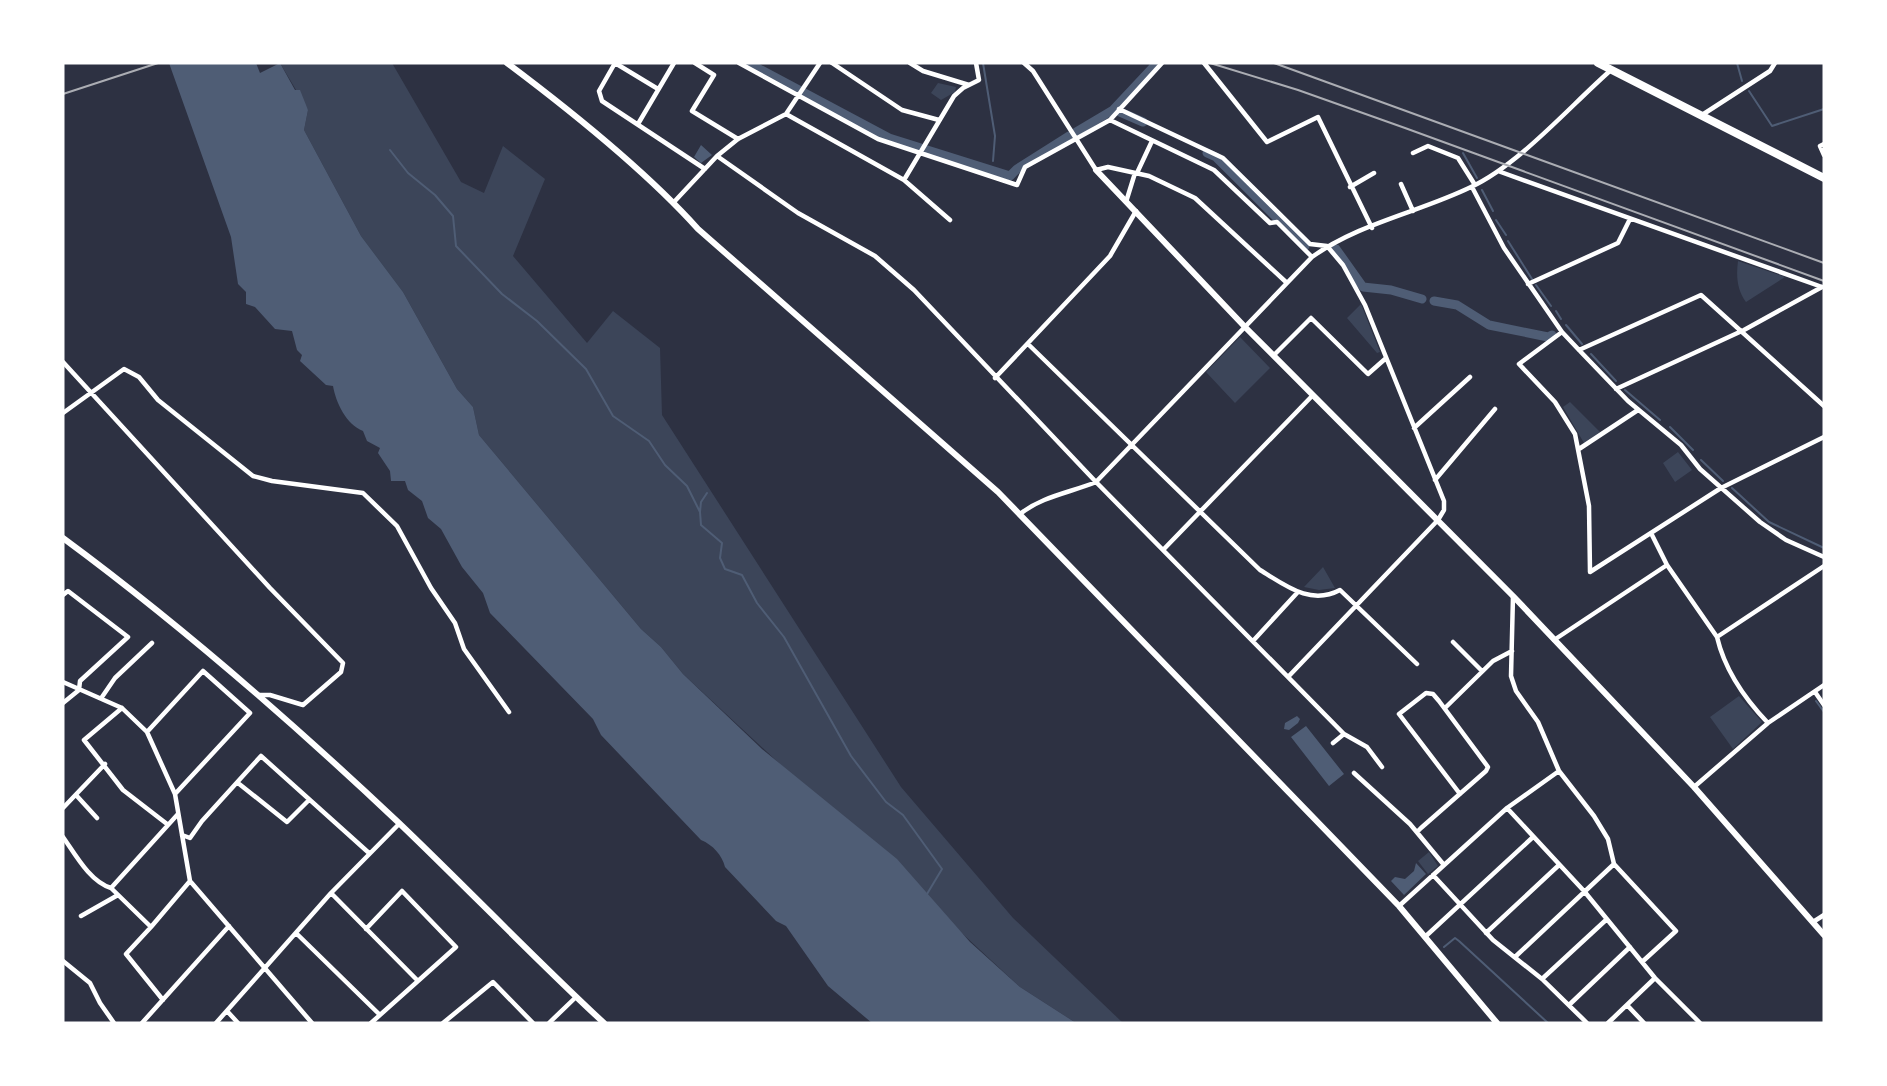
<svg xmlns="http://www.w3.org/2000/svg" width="1887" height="1086" viewBox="0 0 1887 1086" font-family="'Source Sans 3',sans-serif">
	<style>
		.green { fill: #3c4559 }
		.water { fill: #4f5d75 }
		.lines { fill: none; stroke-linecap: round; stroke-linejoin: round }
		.stream { stroke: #4f5d75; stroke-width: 2 }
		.canal { stroke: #4f5d75; stroke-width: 9 }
		.minor { stroke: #fff; stroke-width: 4.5 }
		.tertiary { stroke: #fff; stroke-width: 6 }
		.trunk { stroke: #fff; stroke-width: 8 }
		.rail { stroke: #abadb3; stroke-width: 2 }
	</style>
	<rect width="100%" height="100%" fill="#2d3142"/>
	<!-- green -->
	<path class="green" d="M280 63H392L461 182 484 193 503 146 545 179 513 256 587 343 613 311 660 348 662 415 901 787 1013 918 1123 1023H1076L1020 987 683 674 661 647 641 629 479 435 473 407 457 389 403 292 361 236 304 130 308 110Z
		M938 83 956 87 955 92 941 100 931 93Z
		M1738 261 1785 277 1746 302C1737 290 1736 276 1738 261Z
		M1361 304 1380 352 1377 353 1347 318Z
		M1240 337 1270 368 1235 403 1206 372Z
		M1570 402 1600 432 1584 443 1563 407Z
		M1678 452 1692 470 1675 482 1663 463Z
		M1323 567 1335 588 1319 590 1304 587Z
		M1739 696 1762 722 1733 749 1710 717Z
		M1429 852 1438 866 1428 874 1418 861Z"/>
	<!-- water -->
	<path class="water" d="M169 63H256L260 73 280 63 295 90H300L308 110 304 130 361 236 403 292 457 389 473 407 479 435 641 629 661 647 683 674 762 749 897 859 970 942 1020 987 1076 1023H872L828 986 786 926 776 921 725 867C722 855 713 845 701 840L601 735 593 719 490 613 483 593 462 567 441 529 428 518 422 501 408 490 405 481H391L390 471 378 453 380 448 367 441 363 431C346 424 336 403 333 386L326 385 300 361 302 355 297 350 292 331 275 329 255 307 246 304V292L238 284 231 237Z
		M701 145 712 155 701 163 694 157Z
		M1297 716 1300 719 1298 723 1289 730 1284 729 1285 723Z
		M1306 726 1344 774 1329 786 1291 737Z
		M1416 863 1426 874 1404 895 1391 881 1395 877 1405 879 1414 871Z"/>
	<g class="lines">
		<!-- stream -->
		<path class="stream" d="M983 63 995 136 993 161
			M1737 63 1742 81
			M1749 91 1772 126 1824 109
			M390 150 408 173 435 195 453 216 456 246 502 294 537 321 586 369 613 416 649 441 665 465 687 486 700 512 701 525 722 543 720 558 725 569 742 575 757 603 784 637 851 756 886 802 903 815 942 869 927 894
			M1463 153 1477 178
			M1482 190 1493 211
			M1496 220 1506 235
			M1508 241 1532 279
			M1536 285 1551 306
			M1556 311 1561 319
			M1566 325 1582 344
			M1591 354 1616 381
			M1625 390 1660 420
			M1670 427 1693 450
			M1701 460 1723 481
			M1732 488 1769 522 1824 548
			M700 512 701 502 707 493
			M1816 701 1824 712
			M1444 947 1455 938 1459 941 1548 1023"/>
		<!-- canal -->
		<path class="canal" d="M748 63 889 138 1010 176 1017 169 1069 136
			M1120 112 1143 122
			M1076 132 1113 110 1157 63
			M1207 153 1216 157 1305 246
			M1336 249 1363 287 1391 290 1422 299
			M1434 301 1457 305 1489 325 1548 337 1552 335"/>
		<!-- minor -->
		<path class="minor" d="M695 63 714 75 692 111 738 139
			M739 63 878 139 1017 185 1025 167 1110 120 1162 63
			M832 63 902 110 939 120
			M910 63 923 71 969 85
			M1024 63 1033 71 1096 170 1108 167 1149 176 1195 198 1287 283
			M1204 63 1267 142 1318 117 1372 228
			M658 89 615 63 599 91 602 101 705 169
			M1119 109 1223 158 1310 244 1327 246 1343 265 1365 305 1444 501V510L1438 520 1288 677
			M786 114 904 180 954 96 963 88 979 80 976 63
			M1702 115 1770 71 1775 63
			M1110 120 1214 170 1270 223 1277 222 1312 257
			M638 124 674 63
			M1824 144 1820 146 1824 155
			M1413 153 1428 146 1458 158 1475 185
			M717 156 798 213 875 256 914 290 1096 482 1344 734 1367 747 1382 767
			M1498 171 1822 287
			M1137 173 1152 141
			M904 180 950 220
			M1401 184 1413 211
			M1350 187 1374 173
			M1472 187 1504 248 1562 332 1579 350 1628 401 1681 445 1700 469 1760 522 1786 540 1824 557
			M674 202 717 156 738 139 786 114 820 63
			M1126 202 1135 173
			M1528 284 1618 243 1630 219
			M1562 332 1519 364 1555 402 1575 434 1589 506 1590 572 1721 488 1824 437
			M1028 344 1260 570C1285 585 1310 606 1340 590L1417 664
			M1579 350 1701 295 1824 406
			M1274 355 1311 318 1368 374 1385 359
			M63 362 270 588 343 663 341 672 303 705 270 695H259
			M995 378 1110 256 1136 211
			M1616 389 1744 330 1822 287
			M63 413 124 369 139 377 158 400 253 476 272 481 363 493 397 526 431 588 455 623 464 649 509 712
			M1414 428 1470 377
			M1579 449 1638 410
			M1435 480 1495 409
			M1020 514C1043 496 1069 493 1096 482L1312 257C1359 223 1420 212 1471 187 1520 164 1570 106 1611 70
			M1652 535 1667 565 1717 637C1725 671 1744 698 1768 723
			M1163 550 1313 395
			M63 595 68 591 128 637 80 681 79 690 63 703
			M1513 596 1511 676 1516 691 1538 722 1559 771 1594 816 1608 839 1614 864 1676 931 1642 962
			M1717 637 1824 566
			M1554 640 1667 565
			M1253 641 1297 593
			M1453 642 1482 671
			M63 682 122 708 147 732 175 794 190 881 312 1023
			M1815 692 1824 705
			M102 697 115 678 152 643
			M122 708 84 740 123 790 167 824
			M1445 708 1493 661 1512 651
			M147 732 203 671 250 713 175 794
			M1333 743 1344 734
			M1354 773 1410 824 1444 865
			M238 783 287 822 309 800
			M1694 787 1768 723 1824 685
			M76 795 97 818
			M63 808 105 764
			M1507 808 1584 891 1655 978 1700 1023
			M1417 832 1421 828 1486 771 1488 767 1439 701 1433 694 1426 693 1399 714 1460 794
			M182 835 190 838 202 821 261 756 369 853
			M63 837C75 854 90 882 111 888L178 814
			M1433 875 1493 940 1542 979 1587 1023
			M111 888 151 927 190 881
			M331 893 418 981 371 1023
			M1399 906 1507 808 1559 771
			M81 916 118 895
			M1813 922 1824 915
			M151 927 126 954 163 1000
			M366 929 402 891 456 947 418 981
			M296 933 380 1015
			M1486 933 1559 865
			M1426 936 1533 837
			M1515 957 1614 864
			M63 961 90 983 100 1003 114 1023
			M1542 979 1607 919
			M1569 1005 1630 947
			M1627 1005 1644 1023
			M227 1011 238 1023
			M142 1023 229 926
			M216 1023 331 893 399 824
			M443 1023 493 982 533 1023
			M549 1023 576 997
			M1608 1023 1655 978"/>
		<!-- tertiary -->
		<path class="tertiary" d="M507 63C571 111 644 169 698 229L998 492 1399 906 1497 1023
			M1096 170 1245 327 1513 596 1694 787 1824 935
			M63 538C181 625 292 722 399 823 468 889 534 958 604 1023"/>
		<!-- trunk -->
		<path class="trunk" d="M1598 63 1824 178"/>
		<!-- rail -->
		<path class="rail" d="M1210 63 1298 90 1405 128 1824 281
			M1274 63 1824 263
			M63 94 158 63"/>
	</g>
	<!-- border -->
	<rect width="1887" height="1086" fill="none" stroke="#ffffff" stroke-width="129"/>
</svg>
